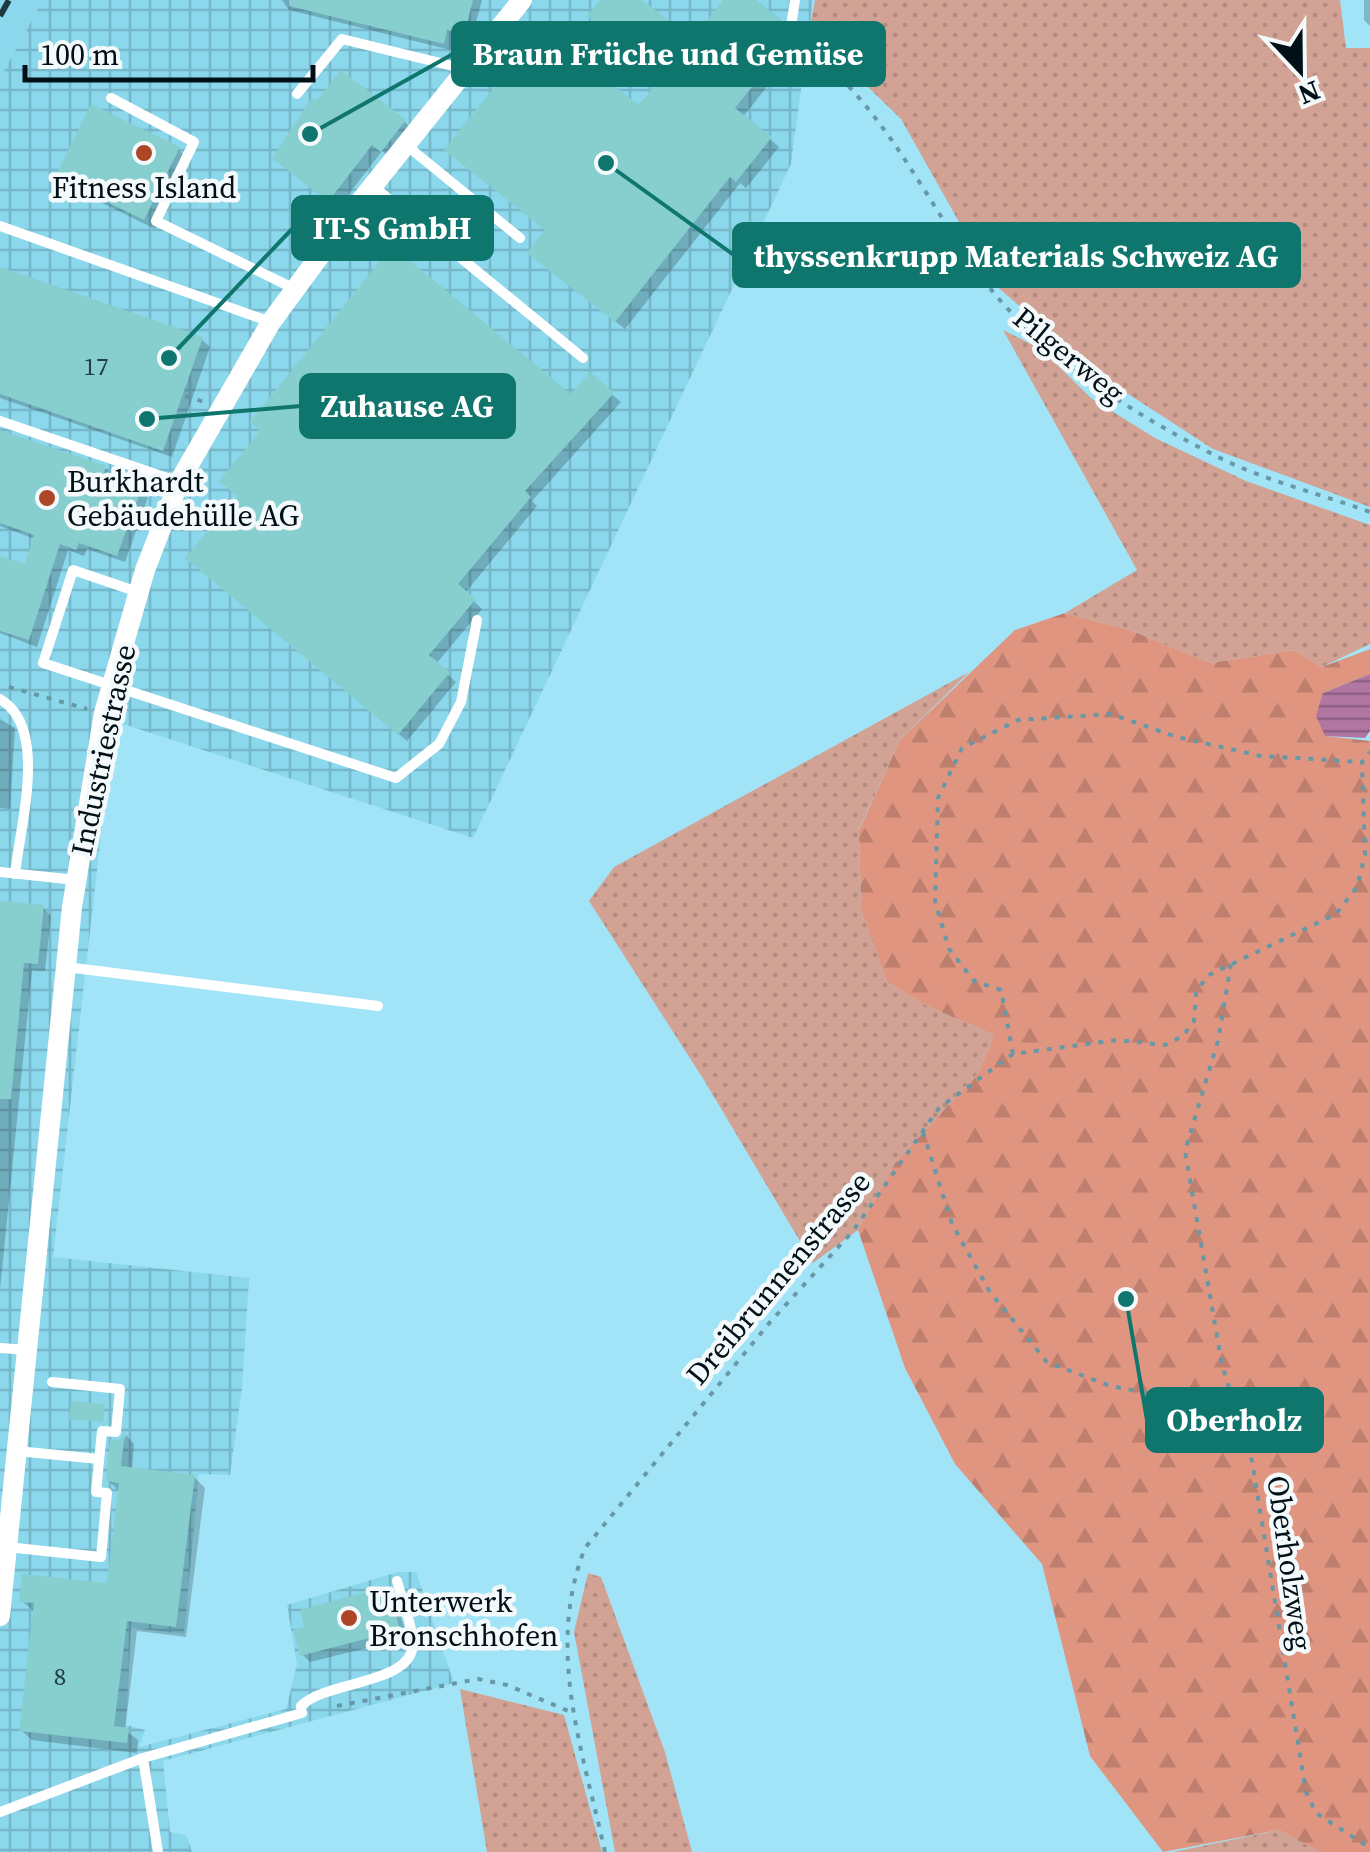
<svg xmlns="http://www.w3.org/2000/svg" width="1370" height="1852" viewBox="0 0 1370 1852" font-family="'Source Serif 4',serif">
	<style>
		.built { fill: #8bd7ec }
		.industrial { fill: url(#industrial-grid) }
		.grass { fill: url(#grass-dots) }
		.forest { fill: url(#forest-firs) }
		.water { fill: url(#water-rules) }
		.shadow { fill: #0003 }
		.building { fill: #87cecf }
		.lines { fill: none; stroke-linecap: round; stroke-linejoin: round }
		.path { stroke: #6898a6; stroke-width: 4; stroke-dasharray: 5 8; stroke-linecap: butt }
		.service { stroke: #fff; stroke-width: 10 }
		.minor { stroke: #fff; stroke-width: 20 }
		.rail { stroke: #1f3942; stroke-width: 6; stroke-dasharray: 18 18; stroke-linecap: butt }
		.poi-dot { fill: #ad4526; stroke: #f4fafc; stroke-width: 4 }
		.labels { text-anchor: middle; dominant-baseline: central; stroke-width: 9; stroke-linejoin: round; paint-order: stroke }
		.number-label { font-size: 25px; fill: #224044 }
		.poi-label { font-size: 30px; fill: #001016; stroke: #f4fafc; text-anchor: start }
		.street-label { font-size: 30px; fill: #001016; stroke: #f4fafc }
		.leader { fill: none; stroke: #0f766e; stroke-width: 4 }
		.callout-dot { fill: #0f766e; stroke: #f4fafc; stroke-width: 4 }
		.callout { fill: #0f766e; stroke: #0f766e; stroke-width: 4 }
		.callout-label { font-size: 32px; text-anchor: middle; font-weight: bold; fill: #fff }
	</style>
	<defs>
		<pattern id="industrial-grid" width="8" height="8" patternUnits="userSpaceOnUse" patternTransform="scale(2.5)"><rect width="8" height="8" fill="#8bd7ec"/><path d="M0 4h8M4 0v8" fill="none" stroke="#76b8ca"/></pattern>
		<pattern id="grass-dots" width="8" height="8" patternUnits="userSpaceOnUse" patternTransform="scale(2.5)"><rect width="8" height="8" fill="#d2a395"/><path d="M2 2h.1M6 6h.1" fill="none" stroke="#b28b80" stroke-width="1.8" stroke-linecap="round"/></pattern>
		<pattern id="forest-firs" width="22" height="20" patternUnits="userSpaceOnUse" patternTransform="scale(2.5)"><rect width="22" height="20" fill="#df9580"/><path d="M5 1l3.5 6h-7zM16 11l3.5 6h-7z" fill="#be7f6e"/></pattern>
		<pattern id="water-rules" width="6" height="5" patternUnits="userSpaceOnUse" patternTransform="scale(2.5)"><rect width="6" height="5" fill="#b276a2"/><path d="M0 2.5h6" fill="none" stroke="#8e5f83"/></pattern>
	</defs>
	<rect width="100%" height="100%" fill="#a2e4f7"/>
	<!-- built -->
	<path class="built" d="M0 0H43L0 78Z"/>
	<!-- industrial -->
	<path class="industrial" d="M43 0H813L791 164 473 838 114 721 53 1257 249 1278 242 1388 230 1475 199 1474 184 1634 131 1628 126 1725 145 1730 139 1747 286 1709 297 1664 287 1605 398 1572H416L454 1683 163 1761 170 1832 186 1835 192 1852H0V78Z"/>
	<!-- grass -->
	<path class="grass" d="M815 0H1340L1346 48H1370V507L1213 449 1099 375 994 284 901 119 809 30Z
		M1003 330 1041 349 1091 398 1155 438 1246 481 1370 525V644L1322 667 1294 650 1211 663 1130 630 1065 613 1137 570Z
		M969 672 900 740 859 829 861 910 887 982 925 1005 994 1035 979 1072 895 1163 858 1230 813 1263 704 1080 589 901 614 867Z
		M588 1573 601 1577 665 1752 692 1852H615L574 1632Z
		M460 1689 564 1715 602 1852H487Z
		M1279 1830 1319 1852H1173Z"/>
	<!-- forest -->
	<path class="forest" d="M1065 613 1130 630 1211 663 1294 650 1322 667 1370 649V674L1323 693 1325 736 1370 741V1852H1319L1279 1830 1163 1852 1090 1756 1042 1564 955 1464 905 1368 858 1230 895 1163 979 1072 994 1035 925 1005 887 982 861 910 859 830 900 740 1015 630Z"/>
	<!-- water -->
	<path class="water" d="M1370 674V731L1365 738 1325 736 1316 716 1323 693Z"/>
	<!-- shadow -->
	<path class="shadow" d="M282 0H482L471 41 455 37 451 50 289 10Z
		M603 0H638L692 43 727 0H752L789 31 774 51 786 62 743 117 779 147 746 188 740 183 625 329 539 261 666 76Z
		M1364 0H1370V26L1364 20Z
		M405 122 413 130 391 158 382 151 338 208 283 166Z
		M178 149 189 160 155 229 70 187 58 176Z
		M0 270 201 339 210 347 172 457 0 398Z
		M590 376 621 402 532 501 537 506 465 593 482 609 436 664 456 682 407 741 196 566 572 398Z
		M0 430 105 469 148 497 125 562 87 549 84 556 68 550 37 647 0 633V559L27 568 35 539 0 526Z
		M0 719 15 728 10 809 0 808Z
		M43 908 51 916 45 971 32 970 0 1290V911Z
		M126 1435 134 1444 132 1470 194 1477 205 1488 186 1637 137 1631 125 1730 138 1740 137 1753 32 1740 21 1730 35 1612 22 1601 109 1586 119 1491 108 1480Z
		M387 1589 395 1597 407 1638 310 1662 302 1654Z"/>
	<!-- building -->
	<path class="building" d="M289 0H473L464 35 447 30 444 44 289 6Z
		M600 0H642L692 39 723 0H756L783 21 766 42 780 52 735 108 772 137 736 182 730 177 615 322 527 253 545 230 444 150 541 28 639 105 663 75 587 16Z
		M341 70 406 120 381 152 372 145 328 202 272 158 312 98 316 101Z
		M91 104 180 147 144 220 55 177Z
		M392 246 571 394 590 372 614 393 525 491 531 497 458 584 476 599 429 655 450 672 398 735 185 558 237 496 219 481 260 431 250 422Z
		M0 267 203 337 163 451 0 394Z
		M0 430 106 466 104 473 142 487 117 556 79 543 76 550 60 544 29 640 0 631V556L25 564 34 535 0 523Z
		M0 901 44 905 38 964 24 963 11 1099H0Z
		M71 1401 105 1404 103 1422 69 1419Z
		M125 1431 121 1466 195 1475 176 1627 127 1621 114 1726 129 1728 127 1743 19 1731 34 1603 19 1602 22 1574 107 1583 119 1483 106 1481 110 1440 121 1439Z
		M388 1586 400 1630 300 1656 293 1630 304 1627 300 1610Z"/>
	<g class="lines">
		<!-- path -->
		<path class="path" d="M801 42C886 109 920 191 980 275 1038 355 1133 414 1220 458 1266 481 1321 494 1370 512
			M185 396 204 402
			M9 687 87 709
			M1231 964 1218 1041 1185 1151 1222 1365 1252 1461 1306 1792 1316 1813 1370 1848
			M1013 1054 1001 990 974 981 949 949 935 901 938 798 962 748 1018 720 1111 714 1177 737 1261 756 1362 762
			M923 1132 952 1224 990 1292 1047 1362 1110 1386 1236 1409
			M337 1706 478 1679 507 1685 573 1713
			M605 1852C583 1751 545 1649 585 1548L771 1321 853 1231 939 1108 1013 1054 1117 1040 1165 1045 1183 1036 1194 1021 1196 993 1207 976 1336 914 1357 887 1365 855 1362 762 1370 752"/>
		<!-- service -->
		<path class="service" d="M790 33 795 0
			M297 94 342 39 465 69
			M111 98 194 142 156 221 295 289
			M406 145 520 238
			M373 186 583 358
			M0 226 271 322
			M0 421 179 482
			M138 592 73 570 43 663 396 778 439 744 461 702 477 620
			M0 699C49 727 20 825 15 874
			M0 872 76 880
			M66 967 378 1006
			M0 1348 28 1350
			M17 1451 99 1459
			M7 1547 101 1557 107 1493 96 1492 102 1431 116 1432 120 1389 52 1382
			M143 1758 158 1852
			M0 1812 143 1758 302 1713 301 1706C327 1680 413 1685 413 1643 412 1623 402 1600 397 1581"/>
		<!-- minor -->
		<path class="minor" d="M0 1616 72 907 104 713 145 570 179 482 271 322 355 208 522 0"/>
		<!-- rail -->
		<path class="rail" d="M0 16 9 0"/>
	</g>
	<!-- markers -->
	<g class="poi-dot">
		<circle cx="144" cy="153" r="10"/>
		<circle cx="47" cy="498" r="10"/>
		<circle cx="349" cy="1618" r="10"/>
	</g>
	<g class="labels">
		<!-- number labels -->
		<g class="number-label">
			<text x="96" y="366">17</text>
			<text x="60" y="1676">8</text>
		</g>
		<!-- poi labels -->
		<g class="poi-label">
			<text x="144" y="187" text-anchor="middle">Fitness Island</text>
			<text x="67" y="481">Burkhardt<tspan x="67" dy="34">Gebäudehülle AG</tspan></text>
			<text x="369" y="1601">Unterwerk<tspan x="369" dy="34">Bronschhofen</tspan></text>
		</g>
		<!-- street labels -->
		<g class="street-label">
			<text transform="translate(1069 355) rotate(39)">Pilgerweg</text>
			<text transform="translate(103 750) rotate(-78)">Industriestrasse</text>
			<text transform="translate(778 1278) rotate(-50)">Dreibrunnenstrasse</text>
			<text transform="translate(1290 1563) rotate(82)">Oberholzweg</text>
		</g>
	</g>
	<!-- callouts -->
	<path class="leader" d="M310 134L453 54M169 358L293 228M606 163L734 255M147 419L301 406M1126 1299L1147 1420"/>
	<g class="callout-dot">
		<circle cx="310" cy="134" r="10"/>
		<circle cx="169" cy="358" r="10"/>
		<circle cx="606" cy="163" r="10"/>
		<circle cx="147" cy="419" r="10"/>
		<circle cx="1126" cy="1299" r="10"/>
	</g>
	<g class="callout">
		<rect x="453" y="23" width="431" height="62" rx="10"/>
		<rect x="293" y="197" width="199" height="62" rx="10"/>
		<rect x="734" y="224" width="565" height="62" rx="10"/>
		<rect x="301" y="375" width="213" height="62" rx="10"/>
		<rect x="1147" y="1389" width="175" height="62" rx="10"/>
	</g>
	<g class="callout-label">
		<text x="668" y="65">Braun Früche und Gemüse</text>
		<text x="392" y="239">IT-S GmbH</text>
		<text x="1016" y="267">thyssenkrupp Materials Schweiz AG</text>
		<text x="407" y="417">Zuhause AG</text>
		<text x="1234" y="1431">Oberholz</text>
	</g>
	<!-- north arrow -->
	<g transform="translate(1300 70) rotate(158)" stroke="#f4fafc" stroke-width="8" paint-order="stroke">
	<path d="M0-8L18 38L0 25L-18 38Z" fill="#001016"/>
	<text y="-15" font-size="28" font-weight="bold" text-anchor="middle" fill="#001016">N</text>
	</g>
	<!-- scale -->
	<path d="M25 65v15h288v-15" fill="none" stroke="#001016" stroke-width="5"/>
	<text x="40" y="65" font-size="30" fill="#001016" stroke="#f4fafc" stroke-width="8" paint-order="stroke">100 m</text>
</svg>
